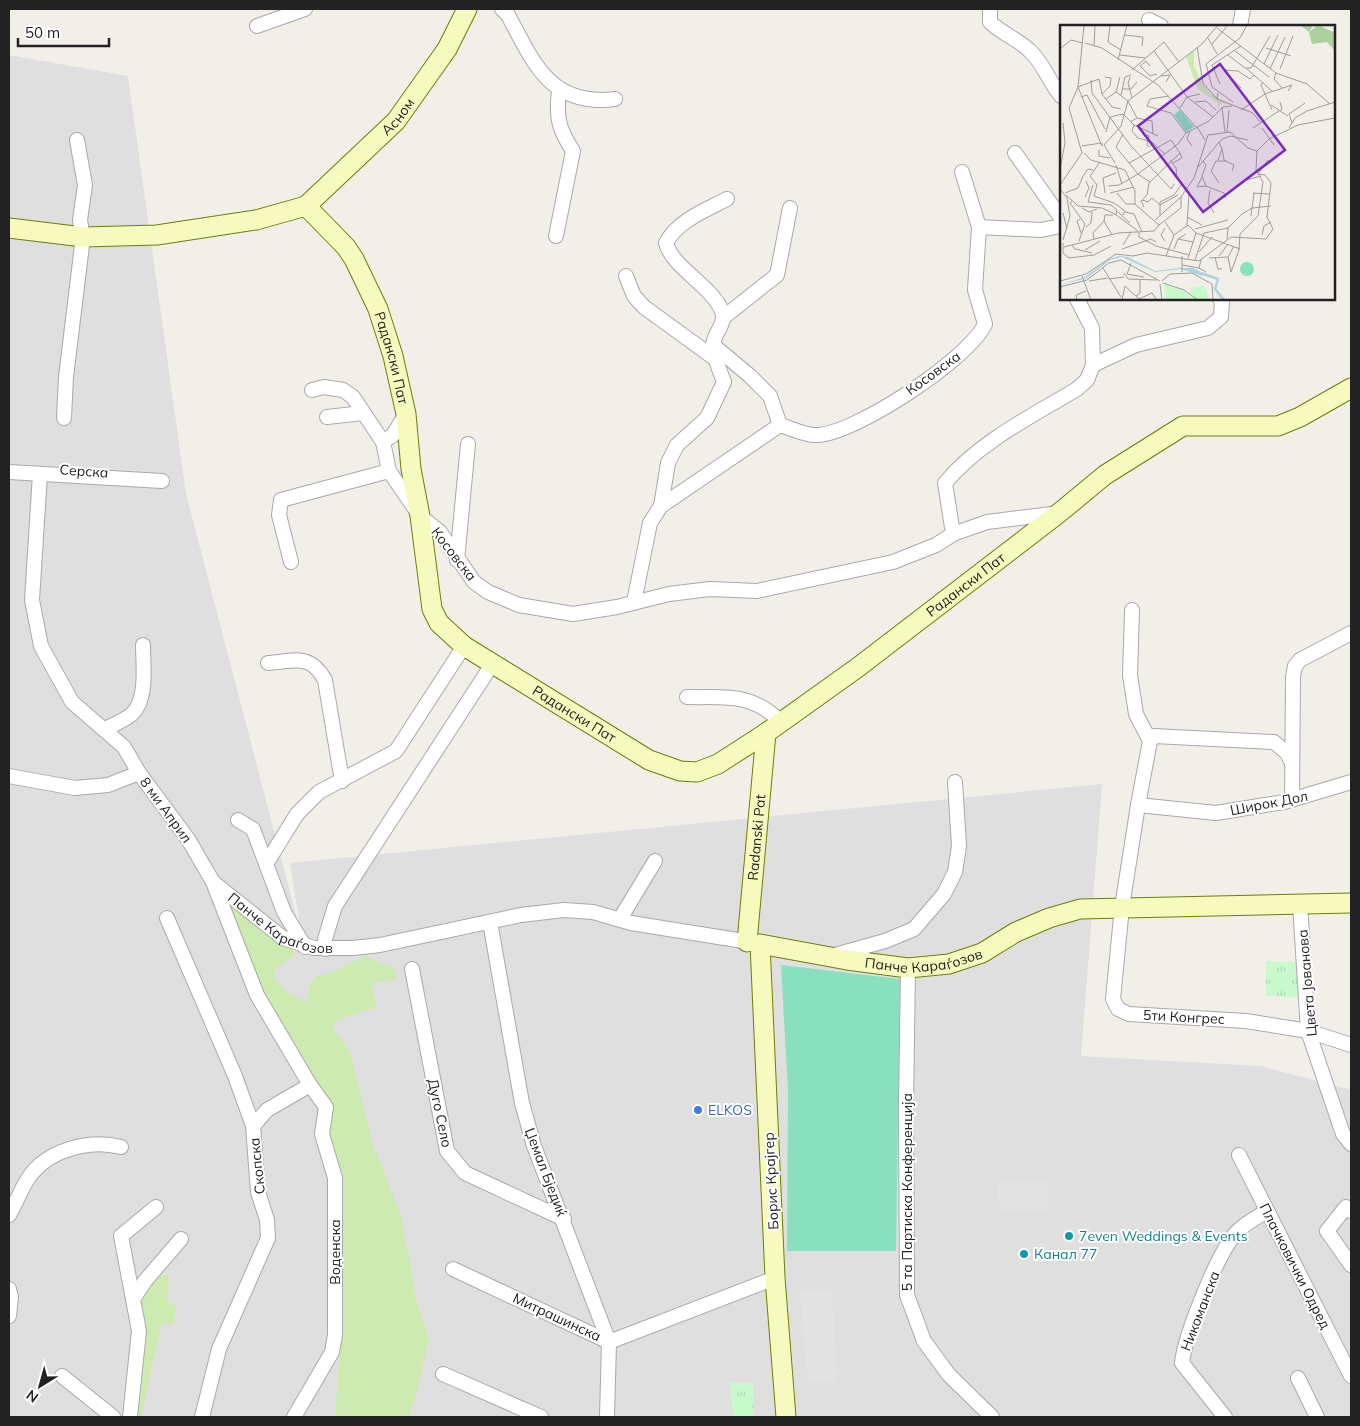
<svg xmlns="http://www.w3.org/2000/svg" width="1360" height="1426" viewBox="0 0 1360 1426" font-family="Mulish,sans-serif">
	<style>
		.residential { fill: #e0dfdf }
		.grass { fill: #cdebb0 }
		.park { fill: url(#park-tufts) }
		.pitch { fill: #88e0be }
		.parking { fill: #e2e2e2 }
		.lines { fill: none; stroke-linecap: round; stroke-linejoin: round }
		.street-casing { stroke: #a9a9a9; stroke-width: 16 }
		.secondary-casing { stroke: #707d05; stroke-width: 21 }
		.street { stroke: #fff; stroke-width: 14 }
		.secondary { stroke: #f7fabf; stroke-width: 19 }
		.shop-dot { fill: #3f7fe0; stroke: #fff; stroke-width: 2 }
		.culture-dot { fill: #0f9aa8; stroke: #fff; stroke-width: 2 }
		.labels { text-anchor: middle; dominant-baseline: central; stroke-width: 4; stroke-linejoin: round; paint-order: stroke }
		.street-label { font-size: 14px; fill: #222; stroke: #fff }
		.shop-label { font-size: 14px; fill: #366cbe; stroke: #fff; text-anchor: start }
		.culture-label { font-size: 14px; fill: #0d838f; stroke: #fff; text-anchor: start }
		.inset-river { fill: none; stroke: #aad3df; stroke-width: 2.5 }
		.inset-road { fill: none; stroke: #9f9d99; stroke-width: 1 }
		.view { fill: #7b2cbf; fill-opacity: 0.15; stroke: #7b2cbf; stroke-width: 2.5 }
		.inset-edge { fill: none; stroke: #222; stroke-width: 2.5 }
	</style>
	<defs>
		<pattern id="park-tufts" width="24" height="20" patternUnits="userSpaceOnUse" patternTransform="scale(1.25)"><rect width="24" height="20" fill="#c8facc"/><path d="M3 7l-1-3M5 7V3M7 7l1-3M15 17l-1-3M17 17v-4M19 17l1-3" fill="none" stroke="#acd6af"/></pattern>
	</defs>
	<rect width="100%" height="100%" fill="#f2efe9"/>
	<!-- residential -->
	<path class="residential" d="M9 55 128 76 186 494 302 938 290 863 1102 784 1081 1056 1261 1066 1351 1090V1417H9Z"/>
	<!-- grass -->
	<path class="grass" d="M228 906 236 908 249 920 292 948 294 956 276 968 273 974 285 991 308 1003 309 985 316 976 327 974 365 956 395 969 397 979 372 983 377 1007 335 1021 333 1028 350 1052 371 1140 401 1215 417 1302 429 1339 415 1399 408 1417H335L340 1345 339 1175 327 1131 329 1111 272 1011 244 955Z
		M156 1275 169 1276 167 1301 177 1307 173 1325 162 1323 141 1417H132L138 1298Z"/>
	<!-- park -->
	<path class="park" d="M1266 961 1298 962 1299 997 1266 996Z
		M730 1383H753L754 1417H733Z"/>
	<!-- pitch -->
	<path class="pitch" d="M781 965 900 979 896 1251H787L788 1090Z"/>
	<!-- parking -->
	<path class="parking" d="M1048 1180 1049 1210 999 1211 998 1181Z
		M800 1291H832L837 1382H808Z"/>
	<g class="lines">
		<defs>
			<g id="street">
				<path d="M502 9 508 15C534 64 551 107 615 99"/>
				<path d="M990 9V22C1002 34 1018 39 1030 51 1044 64 1049 82 1061 96"/>
				<path d="M1149 20 1161 26"/>
				<path d="M257 26 305 9"/>
				<path d="M1240 26 1243 9"/>
				<path d="M1015 153 1061 218"/>
				<path d="M979 227 1041 230 1061 226"/>
				<path d="M556 236 573 151C558 128 556 117 559 90"/>
				<path d="M626 276 634 296 644 307 717 360"/>
				<path d="M724 317 777 275 790 208"/>
				<path d="M713 345 750 376 770 396 780 425C791 428 806 436 817 435 855 434 969 359 985 324L975 290 979 227 962 172"/>
				<path d="M1093 365 1136 345 1208 328 1221 317 1222 301 1220 299"/>
				<path d="M312 390 324 387 343 390 353 397 383 442 389 471 420 516 440 532 474 582 488 592 519 605 573 614 617 607 669 594 710 589 757 591 893 562 936 545 953 534 987 522 1059 513"/>
				<path d="M327 417 363 413"/>
				<path d="M64 418 66 377 83 237 80 220 85 185 77 140"/>
				<path d="M383 442 393 435 406 414"/>
				<path d="M9 472 162 481"/>
				<path d="M40 474 32 600 41 646 72 702 124 747 139 773 188 839 213 882 257 995 310 1085 267 1110 253 1126"/>
				<path d="M661 506 668 463 677 445 707 418 724 382C720 371 713 356 713 345 714 332 728 323 721 309 709 284 672 267 666 243 677 221 706 210 727 199"/>
				<path d="M953 534 945 483C979 442 1032 416 1077 389L1087 380 1093 365 1092 328 1077 299"/>
				<path d="M457 560 468 444"/>
				<path d="M291 562 279 515 281 500 389 471"/>
				<path d="M634 602 650 523 661 506 780 425"/>
				<path d="M1132 610 1130 675 1136 714 1150 741"/>
				<path d="M268 663C295 661 310 653 325 680L342 781"/>
				<path d="M687 697C726 698 750 692 780 721"/>
				<path d="M105 729C113 725 125 720 132 714 148 699 143 664 143 645"/>
				<path d="M9 776 75 788 108 785 139 773"/>
				<path d="M1351 782 1284 802 1216 813 1138 805 1122 907 1113 999 1118 1009 1129 1014 1246 1021 1308 1031 1351 1045"/>
				<path d="M1292 800 1293 677 1295 666 1300 660 1351 633"/>
				<path d="M1138 805 1150 741 1154 736 1274 742 1287 753 1292 763"/>
				<path d="M238 820 253 829 284 912 305 947"/>
				<path d="M266 864 297 814 319 792 396 751 464 646"/>
				<path id="s1" d="M214 883 283 938 314 948H353L380 945 521 915 564 910 593 912 631 923 756 943"/>
				<path d="M1300 904 1308 1031 1343 1134 1351 1144"/>
				<path d="M167 918 235 1076 253 1126 258 1192 267 1220 268 1238 219 1349 202 1417"/>
				<path d="M620 919 655 861"/>
				<path d="M490 922 522 1103 534 1146 609 1342 607 1417"/>
				<path d="M325 949V939L335 906 493 663"/>
				<path d="M831 956 885 941 914 929 944 894 955 872 959 846 955 782"/>
				<path d="M908 968 906 1105 907 1295 924 1341 949 1375 992 1417"/>
				<path d="M412 969 447 1151 465 1173 564 1219"/>
				<path d="M1239 1155 1351 1376"/>
				<path d="M1351 1211 1346 1207 1327 1231 1351 1265"/>
				<path d="M9 1215C17 1202 22 1185 32 1173 52 1149 91 1139 121 1147"/>
				<path d="M453 1269 609 1342 775 1278"/>
				<path d="M9 1289 11 1297 9 1316"/>
				<path d="M133 1299 145 1281 181 1239"/>
				<path d="M443 1374 541 1417"/>
				<path d="M62 1376 113 1417"/>
				<path d="M1298 1378 1317 1417"/>
				<path d="M130 1417 139 1331 121 1236 156 1207"/>
				<path d="M294 1417 332 1352 335 1335V1178L322 1134 326 1107 310 1085"/>
				<path d="M1225 1417 1182 1363C1185 1335 1217 1255 1235 1234 1243 1224 1256 1218 1267 1211"/>
			</g>
			<g id="secondary">
				<path id="s2" d="M306 206 346 247 354 259 378 309 393 356 406 414 411 469 420 516 432 609 439 623 464 646 649 760 680 771 697 772 718 764 766 733 857 668 1059 513 1105 475 1183 426H1278L1300 417 1351 388"/>
				<path id="s3" d="M9 228 83 237 157 235 256 220 306 206 396 121 447 49 467 9"/>
				<path id="s4" d="M747 942 766 733"/>
				<path id="s5" d="M786 1417 775 1278 760 944 847 960 908 968 949 964 982 953 1016 932 1049 918 1080 909 1351 903"/>
			</g>
		</defs>
		<!-- street casing -->
		<use href="#street" class="street-casing"/>
		<!-- secondary casing -->
		<use href="#secondary" class="secondary-casing"/>
		<!-- street -->
		<use href="#street" class="street"/>
		<!-- secondary -->
		<use href="#secondary" class="secondary"/>
	</g>
	<!-- markers -->
	<circle class="shop-dot" cx="698" cy="1110" r="5"/>
	<g class="culture-dot">
		<circle cx="1069" cy="1236" r="5"/>
		<circle cx="1024" cy="1254" r="5"/>
	</g>
	<g class="labels">
		<!-- street labels -->
		<g class="street-label">
			<text stroke="none"><textPath href="#s3" startOffset="429">Асном</textPath></text>
			<text stroke="none"><textPath href="#s2" startOffset="178">Радански Пат</textPath></text>
			<text transform="translate(933 373) rotate(-36)">Косовска</text>
			<text transform="translate(84 471) rotate(4)">Серска</text>
			<text transform="translate(454 554) rotate(52)">Косовска</text>
			<text stroke="none"><textPath href="#s2" startOffset="1078">Радански Пат</textPath></text>
			<text stroke="none"><textPath href="#s2" startOffset="612">Радански Пат</textPath></text>
			<text transform="translate(1269 803) rotate(-11)">Широк Дол</text>
			<text transform="translate(166 810) rotate(54)">8 ми Април</text>
			<text stroke="none"><textPath href="#s4" startOffset="105">Radanski Pat</textPath></text>
			<text stroke="none"><textPath href="#s1" startOffset="80">Панче Караѓозов</textPath></text>
			<text stroke="none"><textPath href="#s5" startOffset="640">Панче Караѓозов</textPath></text>
			<text transform="translate(1307 983) rotate(-95)">Цвета Јованова</text>
			<text transform="translate(1184 1017) rotate(3)">5ти Конгрес</text>
			<text transform="translate(440 1113) rotate(78)">Дуго Село</text>
			<text transform="translate(257 1166) rotate(-96)">Скопска</text>
			<text transform="translate(546 1172) rotate(69)">Џемал Бједиќ</text>
			<text transform="translate(771 1181) rotate(-93)">Борис Крајгер</text>
			<text transform="translate(907 1192) rotate(-90)">5 та Партиска Конференција</text>
			<text transform="translate(335 1252) rotate(-90)">Воденска</text>
			<text transform="translate(1295 1266) rotate(63)">Плачковички Одред</text>
			<text transform="translate(1200 1311) rotate(-69)">Никоманска</text>
			<text transform="translate(557 1317) rotate(25)">Митрашинска</text>
		</g>
		<!-- shop labels -->
		<g class="shop-label">
			<text x="708" y="1110">ELKOS</text>
		</g>
		<!-- culture labels -->
		<g class="culture-label">
			<text x="1079" y="1236">7even Weddings &amp; Events</text>
			<text x="1034" y="1254">Канал 77</text>
		</g>
	</g>
	<!-- overview -->
	<g transform="translate(1060 25)">
		<rect width="275" height="275" fill="#f2efe9"/>
		<path d="M134 25V41L143 59 151 69 170 80 161 78 157 84 158 78 138 64 126 32Z" fill="#cdebb0"/>
		<path d="M240 0H253L249 7 258 0 275 8V26L267 17 252 19 249 7Z" fill="#add19e"/>
		<path d="M104 259 120 264 137 275H106ZM145 261 149 275H139L130 268 132 262Z" fill="#c8facc"/>
		<path d="M120 85 134 102 126 107 114 90ZM180 244a7 7 0 1 1 14 0a7 7 0 1 1-14 0Z" fill="#88e0be"/>
		<path d="M60 231 68 232 95 246 120 243H133L144 249 142 251 121 244 95 247 62 232 50 235 27 253 0 260 25 252 49 234Z" fill="#aad3df"/>
		<path class="inset-river" d="M141 248 158 254 155 264 164 275"/>
		<path class="inset-road" d="M50 0 48 17 61 25M157 3 216 48 247 59 270 79M64 10 83 12 82 21M148 13 157 29M25 18 42 23 98 60 136 102M152 19 168 0M34 21 35 0M137 22 143 58 157 74M206 23 231 31M0 24 11 15 23 18M94 26 127 72 153 92M175 26 209 52M60 30 85 33M168 30 185 43H191L210 11M58 35 67 0M204 39 218 10M90 41 86 36 80 41 90 51 97 49M187 44 212 66M210 44 225 12M220 44 233 11M72 45 104 17 119 37M216 48 214 54 222 63M101 51 110 50 106 57M70 52 68 58 72 73M31 55 32 68 71 121 111 164 114 159M203 57 201 60 212 85M160 59 152 40 181 21M181 63 164 45 178 46 190 54 194 50M62 64H71L77 57M56 67 68 76 77 93M158 68 157 74 193 88 201 98M42 69 50 61 51 53 45 52M61 70 65 52 71 50M109 71 90 74 87 81 111 88 126 108M21 72 27 70 45 104M46 74 56 67 60 52M135 77 146 76 156 85M173 77 152 62 146 39 180 13 187 0M211 80 228 91M162 82 165 107M120 83 127 72 140 69M181 85 205 69 232 60 228 66M70 97 77 93 92 96 93 109M232 98 229 89 245 78M74 100 72 106 78 113 92 117 105 129M137 102 145 115M193 103 222 84 220 77M202 103 214 120M229 103 235 93 247 86 275 77M130 106 127 114 132 121M46 107 50 92 63 89 74 100 98 111M167 107 169 85M63 109 56 122 78 149 90 157M86 110 89 111 87 120 90 122M42 118V121L18 62 39 54 42 69 52 82 61 84M44 120 61 101 68 76 142 19 158 0M44 120 55 138M22 121 41 118M162 124 164 135 174 140 172 146M39 125V131L50 133M197 126 209 114 238 100 275 93M110 135 116 143 117 154M158 135 162 124 159 117M143 136 146 140 142 151 146 161 164 168 166 173M40 137 30 151 37 160 34 171 54 178 65 186 63 190M69 138 111 115 120 128 89 158 87 170 81 176 84 182M113 138 122 133 120 128M56 140 62 159M138 142 162 114 170 111 188 115M0 144 5 118 3 98M142 152 137 162 146 161M186 155 201 151M159 158 151 146 156 136H166M0 160 22 128 9 83 18 62 24 0M33 160 28 177 51 180 57 185 56 190M48 161 59 160 78 149 118 119 126 108 149 96 163 82 172 81M0 164 7 173 10 191 3 215M125 165 129 169 127 200M150 165 148 178 154 188M5 168 18 163 23 151 28 144 33 145M45 168 43 153 56 148M50 168 74 162M57 168 66 179H75M193 168 209 169M6 170 18 181 42 183 55 189 78 206M25 172 29 163 26 156M82 175 88 177 92 173 100 180 118 170M12 176 10 178 25 199 19 216M22 183 29 187 37 184M58 187 70 198M65 187 74 189 82 207M3 188 7 204M100 190V177L114 170 122 159M191 191 194 168M127 192 142 200M20 194 17 196 21 208M95 195 121 172M44 196 52 210M105 197 114 210M99 200 121 183V172L134 153 148 110 170 107 188 123 197 126M26 202 31 198 32 187M135 204 168 195M79 207V212L96 221 129 230M136 208 180 224M202 210 204 201 211 197M34 214 33 208 44 196 45 190H53M118 214 133 217M167 214 168 203 182 189 192 183 211 181M105 216 101 210 105 203M3 218V228L9 233 34 230 51 221M12 220 15 224 32 228M63 220 71 207M4 222 58 208 94 206 99 200 75 179V166L65 145 31 135 24 128M62 224 91 214 96 217M114 224 118 214 126 209M25 225 40 216M139 227 152 212M106 231 114 210 128 200 136 208 128 233M122 231V247M159 231 168 219M155 232 158 244H162M149 233 168 232M135 235 144 208 168 203M141 235 139 243 146 247M71 238 67 249 84 252M122 240 139 243M43 243 61 272M171 247 179 225 180 209 198 191 203 157 196 145 197 126M171 247 168 232 174 221M64 248 68 254 97 255M22 251 31 275M49 254 64 252M0 256 26 249 56 229 73 231 87 228 139 236 171 212 206 214 213 204 207 192 211 158 205 150 198 149 208 135M29 256 48 253M102 256 110 249 132 248 152 259 153 274M103 258 124 265 138 275M100 259 102 275M0 262 27 255 49 238 61 235 100 256M76 271 80 268V254M17 275 16 270 26 266M62 275 65 261 79 274 92 268 97 275"/>
		<path class="view" d="M160 39 225 125 143 187 78 101Z"/>
		<rect width="275" height="275" class="inset-edge"/>
	</g>
	<!-- border -->
	<rect width="1360" height="1426" fill="none" stroke="#222222" stroke-width="20"/>
	<!-- north arrow -->
	<g transform="translate(40 1386) rotate(217)" stroke="#ffffff" stroke-width="4" paint-order="stroke">
	<path d="M0-4L9 19L0 12L-9 19Z" fill="#222222"/>
	<text y="-8" font-size="14" font-weight="bold" text-anchor="middle" fill="#222222">N</text>
	</g>
	<!-- scale -->
	<path d="M18 38v8h91v-8" fill="none" stroke="#222222" stroke-width="2.5"/>
	<text x="25" y="38" font-size="15" fill="#222222" stroke="#ffffff" stroke-width="4" paint-order="stroke">50 m</text>
</svg>
